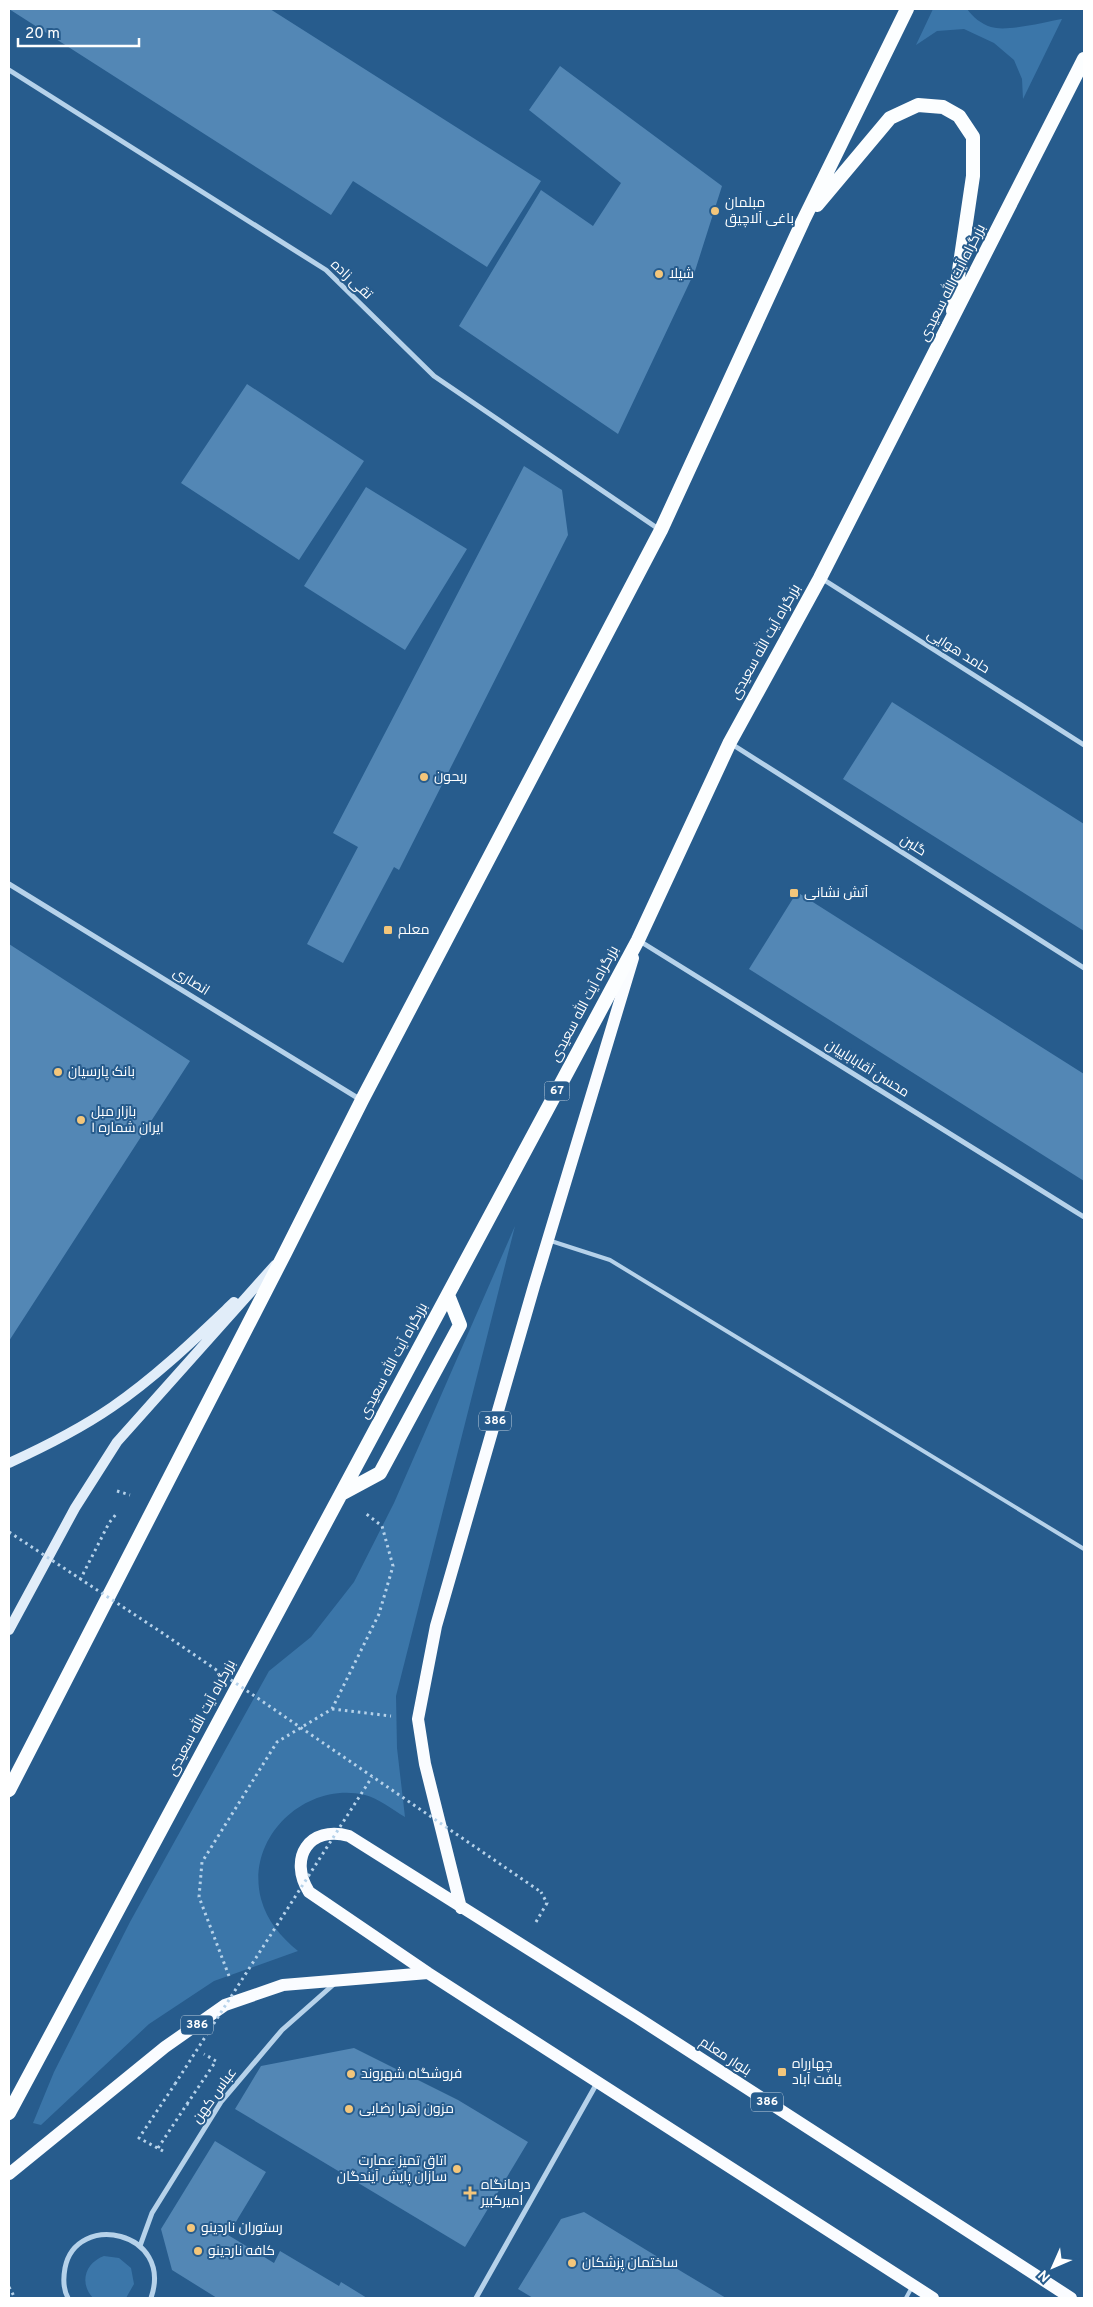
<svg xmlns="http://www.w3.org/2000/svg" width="1093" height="2307" viewBox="0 0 1093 2307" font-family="Overpass,Cairo,sans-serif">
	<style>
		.green { fill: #3b76a9 }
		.building { fill: #5387b5 }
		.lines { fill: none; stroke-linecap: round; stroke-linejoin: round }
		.path { stroke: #b6d2ea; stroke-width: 3; stroke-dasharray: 2.5 4; stroke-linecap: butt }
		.service { stroke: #b6d2ea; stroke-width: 4 }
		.minor { stroke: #b6d2ea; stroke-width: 5 }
		.secondary { stroke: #e1edf9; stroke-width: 10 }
		.primary { stroke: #fafcff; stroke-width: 12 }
		.trunk { stroke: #fcfeff; stroke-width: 14 }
		.path-bridge { stroke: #b6d2ea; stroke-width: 3; stroke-dasharray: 2.5 4; stroke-linecap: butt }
		.poi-dot { fill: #f3c67b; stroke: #275c8d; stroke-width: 2 }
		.labels { text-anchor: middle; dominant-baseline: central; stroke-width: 4; stroke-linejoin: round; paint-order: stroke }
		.shield { fill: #275c8d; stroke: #becedd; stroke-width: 1 }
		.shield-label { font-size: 12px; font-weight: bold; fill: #fff }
		.poi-label { font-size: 14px; fill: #fff; stroke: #275c8d; text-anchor: start }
		.street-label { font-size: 14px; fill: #fff; stroke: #275c8d }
	</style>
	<rect width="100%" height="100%" fill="#275c8d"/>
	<!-- green -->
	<path class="green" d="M933 9H967C973 17 981 24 991 27 1007 32 1045 22 1062 19L1023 99 1022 79 1014 60 994 43 964 29 937 31 916 45Z
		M515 1226 396 1696 397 1748 405 1817C393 1810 378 1798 365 1795 305 1781 245 1838 261 1899 267 1921 281 1937 298 1951L214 1981 149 2024 41 2125 33 2123 54 2072 130 1922 269 1671 311 1637 354 1582 394 1503Z
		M104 2256 119 2258 131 2268 134 2284 126 2298H93C79 2283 85 2263 104 2256Z"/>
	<!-- building -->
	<path class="building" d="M9 9H270L541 181 487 267 353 181 331 215Z
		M560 66 722 186 695 271 618 434 459 326 541 190 593 226 621 183 529 110Z
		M247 384 364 461 299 560 181 483Z
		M524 466 562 490 568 535 399 870 394 867 343 963 307 944 358 847 333 833Z
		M366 487 467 549 405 650 304 586Z
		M892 702 1084 824V931L843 779Z
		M797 892 1084 1074V1181L749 969Z
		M9 944 190 1061 9 1341Z
		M354 2048 458 2100 528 2142 465 2247 235 2109 261 2066Z
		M215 2141 266 2172 228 2235 274 2263 280 2251 339 2286 341 2282 367 2298H217L172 2270 161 2229Z
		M584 2212 684 2273 726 2298H533L518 2289 561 2219Z"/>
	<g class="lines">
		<!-- path -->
		<path class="path" d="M117 1491 130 1495
			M80 1580 109 1523 117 1513
			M332 1709 391 1716
			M536 1922 547 1903 541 1892
			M229 1976 199 1897 202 1862 277 1742 332 1709 379 1614 393 1566 382 1526 365 1513
			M187 2104 216 2061 204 2054
			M158 2148 187 2104 190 2105
			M163 2151 139 2138 175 2084
			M9 2287 15 2298"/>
		<!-- service -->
		<path class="service" d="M551 1241 610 1260 1084 1549
			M906 2298 912 2287"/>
		<!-- minor -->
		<path class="minor" d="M9 70 326 270 434 376 660 530
			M821 578 1084 745
			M730 743 1084 968
			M9 884 361 1100
			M638 940 1084 1217
			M140 2246 152 2213 221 2102 282 2030 334 1984
			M68 2298C63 2289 63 2279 65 2268 76 2211 174 2231 151 2298
			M476 2298 597 2083"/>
		<!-- secondary -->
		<path class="secondary" d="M9 1463C44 1447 80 1429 112 1407 157 1376 195 1339 234 1302
			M9 1630 75 1508 117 1442 275 1265"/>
		<!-- primary -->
		<path class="primary" d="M461 1908 425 1764 418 1719 436 1626 534 1286 633 958
			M9 2174 165 2047 225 2005 283 1985 428 1973
			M933 2298 428 1973 309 1892C288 1858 309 1825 349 1836L638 2018 1071 2298"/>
		<!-- trunk -->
		<path class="trunk" d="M817 205 890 118 918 105 943 107 959 116 973 137V176L953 311
			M341 1494 380 1473 460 1325 448 1295
			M9 1790 285 1253 362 1100 661 530 803 221 907 9
			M9 2113 638 940 730 742 820 578 1084 59"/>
		<!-- path-bridge -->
		<path class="path-bridge" d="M9 1532 161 1632 541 1892
			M175 2084 372 1777"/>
	</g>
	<!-- markers -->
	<g class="poi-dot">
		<circle cx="715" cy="211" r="5"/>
		<circle cx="659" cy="274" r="5"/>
		<circle cx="424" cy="777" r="5"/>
		<rect x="789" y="888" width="10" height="10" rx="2.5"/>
		<rect x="383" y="925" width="10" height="10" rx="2.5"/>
		<circle cx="58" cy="1072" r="5"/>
		<circle cx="81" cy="1120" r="5"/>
		<rect x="777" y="2067" width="10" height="10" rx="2.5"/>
		<circle cx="351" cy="2074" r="5"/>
		<circle cx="349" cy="2109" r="5"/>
		<circle cx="457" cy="2169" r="5"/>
		<path d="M467.5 2185.5h5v5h5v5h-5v5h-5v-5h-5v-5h5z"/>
		<circle cx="191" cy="2228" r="5"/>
		<circle cx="198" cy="2251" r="5"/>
		<circle cx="572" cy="2263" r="5"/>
	</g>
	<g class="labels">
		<!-- shield labels -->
		<g class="shield">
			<rect x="544.5" y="1081.5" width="25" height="19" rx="4"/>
			<rect x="479" y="1411.5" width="32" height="19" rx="4"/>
			<rect x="181" y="2015.5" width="32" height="19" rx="4"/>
			<rect x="751" y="2092.5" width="32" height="19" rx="4"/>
		</g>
		<g class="shield-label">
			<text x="557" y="1091">67</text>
			<text x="495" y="1421">386</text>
			<text x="197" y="2025">386</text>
			<text x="767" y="2102">386</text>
		</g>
		<!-- poi labels -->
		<g class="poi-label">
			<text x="725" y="203">مبلمان<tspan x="725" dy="16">باغی آلاچیق</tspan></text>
			<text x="669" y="274">شیلا</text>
			<text x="434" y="777">ریحون</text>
			<text x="804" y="893">آتش نشانی</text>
			<text x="398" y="930">معلم</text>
			<text x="68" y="1072">بانک پارسیان</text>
			<text x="91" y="1112">بازار مبل<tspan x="91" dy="16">ایران شماره ۱</tspan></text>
			<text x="792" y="2064">چهارراه<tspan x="792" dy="16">یافت آباد</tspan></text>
			<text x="361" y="2074">فروشگاه شهروند</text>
			<text x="359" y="2109">مزون زهرا رضایی</text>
			<text x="447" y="2161" text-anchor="end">اتاق تمیز عمارت<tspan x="447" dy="16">سازان پایش آیندگان</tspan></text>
			<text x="481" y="2185">درمانگاه<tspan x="481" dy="16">امیرکبیر</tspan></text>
			<text x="201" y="2228">رستوران ناردینو</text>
			<text x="208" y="2251">کافه ناردینو</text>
			<text x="582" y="2263">ساختمان پزشکان</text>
		</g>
		<!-- street labels -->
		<g class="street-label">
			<text transform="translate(351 280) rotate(43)">تقی زاده</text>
			<text transform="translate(953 283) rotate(-63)">بزرگراه آیت الله سعیدی</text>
			<text transform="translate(766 642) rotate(-61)">بزرگراه آیت الله سعیدی</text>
			<text transform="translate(958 652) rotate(32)">حامد هوایی</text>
			<text transform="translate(913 846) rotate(32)">گلبن</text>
			<text transform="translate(191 982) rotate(32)">انصاری</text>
			<text transform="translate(585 1004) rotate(-62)">بزرگراه آیت الله سعیدی</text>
			<text transform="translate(867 1069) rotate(32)">محسن آقاباباییان</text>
			<text transform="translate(394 1361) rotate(-62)">بزرگراه آیت الله سعیدی</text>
			<text transform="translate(202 1718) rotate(-62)">بزرگراه آیت الله سعیدی</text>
			<text transform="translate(725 2057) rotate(33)">بلوار معلم</text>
			<text transform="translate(215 2096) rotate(-54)">عباس کهن</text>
		</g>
	</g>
	<!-- border -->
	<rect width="1093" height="2307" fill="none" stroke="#ffffff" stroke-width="20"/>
	<!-- north arrow -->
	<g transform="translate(1053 2267) rotate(225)" stroke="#275c8d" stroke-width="4" paint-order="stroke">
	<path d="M0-4L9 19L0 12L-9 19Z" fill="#ffffff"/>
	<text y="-8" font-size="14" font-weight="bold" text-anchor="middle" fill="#ffffff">N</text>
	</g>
	<!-- scale -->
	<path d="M18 38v8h121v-8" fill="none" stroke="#ffffff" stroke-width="2.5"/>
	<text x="25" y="38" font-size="15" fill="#ffffff" stroke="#275c8d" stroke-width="4" paint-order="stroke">20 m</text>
</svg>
